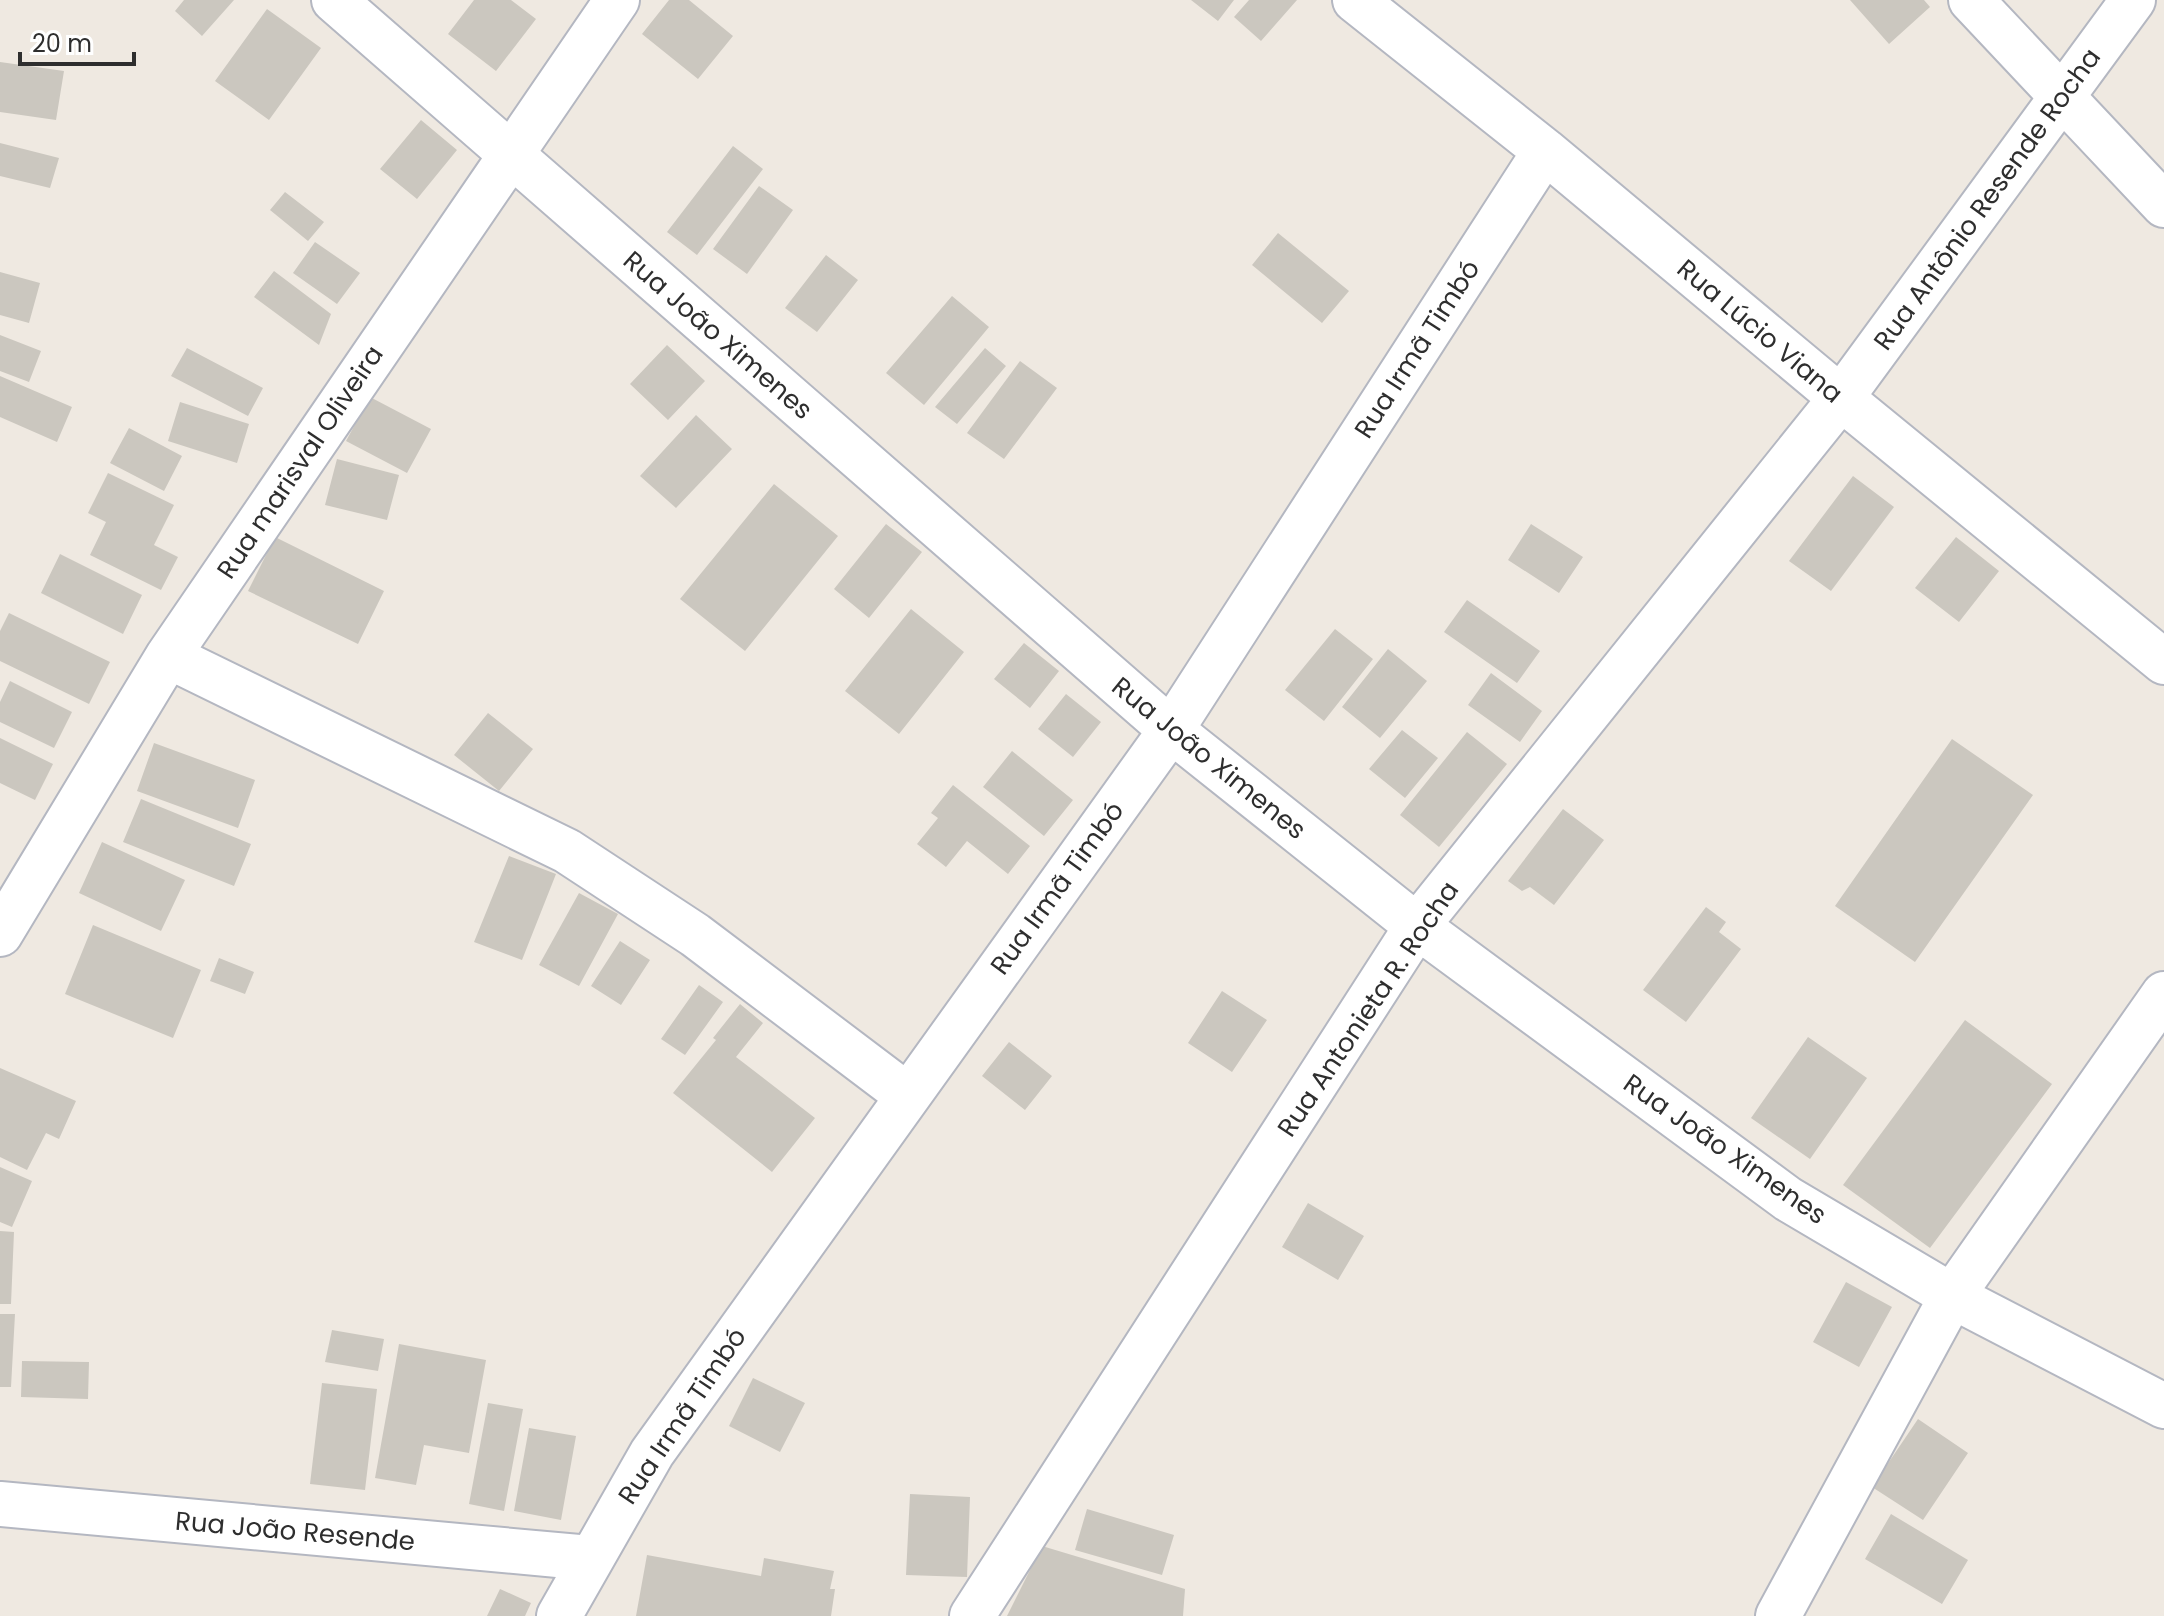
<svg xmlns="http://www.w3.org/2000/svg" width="2164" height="1616" viewBox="0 0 2164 1616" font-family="Poppins,sans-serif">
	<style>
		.building { fill: #cbc7bf }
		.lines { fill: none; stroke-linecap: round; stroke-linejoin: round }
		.minor-casing { stroke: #b4b7c1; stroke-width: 48 }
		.minor { stroke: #fff; stroke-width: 44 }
		.labels { text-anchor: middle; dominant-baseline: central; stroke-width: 6; stroke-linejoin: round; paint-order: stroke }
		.street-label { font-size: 26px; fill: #2e2e2e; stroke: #fff }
	</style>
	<rect width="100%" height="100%" fill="#efe9e1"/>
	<!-- building -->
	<path class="building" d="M184 0H234L202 36 175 11Z
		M474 0H511L536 19 496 71 448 34Z
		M669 0H689L733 36 698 79 642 34Z
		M1191 0H1234L1218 21Z
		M1249 0H1297L1261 41 1234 17Z
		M1850 0H1924L1930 7 1889 44Z
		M267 9 321 48 269 120 215 81Z
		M0 62 64 71 56 120 0 112Z
		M421 120 457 150 417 199 380 169Z
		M0 143 59 158 50 188 0 176Z
		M733 146 763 169 697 255 667 232Z
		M759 186 793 210 747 274 713 249Z
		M285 192 324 222 308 241 270 210Z
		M1278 233 1349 291 1322 323 1252 265Z
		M315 242 360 273 337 304 293 273Z
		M826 255 858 280 817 332 785 308Z
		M274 271 331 314 319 345 254 297Z
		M0 272 40 283 29 323 0 315Z
		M952 296 989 327 924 405 886 373Z
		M0 335 41 351 29 382 0 371Z
		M667 345 705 381 668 420 630 384Z
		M187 348 263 388 248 416 171 376Z
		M985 348 1006 366 957 424 935 407Z
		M1020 361 1057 388 1004 459 967 433Z
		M0 376 72 407 57 442 0 417Z
		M370 397 431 429 407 473 346 441Z
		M180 402 249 424 237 463 168 441Z
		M696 415 732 449 676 508 640 476Z
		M129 428 182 456 164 491 110 463Z
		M337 459 399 475 387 520 325 505Z
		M108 473 174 505 154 545 178 557 161 590 90 555 106 522 88 513Z
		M1853 476 1894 507 1831 591 1789 561Z
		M774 484 838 536 745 651 680 599Z
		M886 524 922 552 869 618 834 589Z
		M1531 524 1583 557 1559 593 1508 560Z
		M275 537 384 591 358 644 248 591Z
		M1956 537 1999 571 1959 622 1915 588Z
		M60 554 142 595 123 634 41 593Z
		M1467 600 1540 651 1517 683 1444 632Z
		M911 609 964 652 899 734 845 691Z
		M9 613 110 662 89 704 0 661V631Z
		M1335 629 1373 659 1324 721 1285 690Z
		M1024 643 1059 671 1030 708 994 679Z
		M1388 649 1427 681 1380 738 1342 707Z
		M1491 673 1542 711 1520 742 1468 705Z
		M10 681 72 712 54 748 0 722V702Z
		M1066 694 1101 722 1073 757 1038 729Z
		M488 713 533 749 499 791 454 755Z
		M1402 730 1438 758 1405 798 1369 769Z
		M1467 732 1507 764 1439 847 1400 815Z
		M0 738 53 764 35 800 0 783Z
		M1952 739 2033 795 1915 962 1835 906Z
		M154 743 255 780 238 828 137 791Z
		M1012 751 1073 800 1044 836 983 787Z
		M953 785 1030 846 1008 874 967 841 946 867 917 844 938 818 931 813Z
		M141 799 251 844 234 886 123 842Z
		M1563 809 1604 840 1554 905 1530 887 1522 891 1508 881Z
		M102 842 185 880 161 931 79 893Z
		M509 856 556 874 522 960 474 942Z
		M579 893 618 914 579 986 539 965Z
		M1706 907 1726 922 1719 932 1741 949 1686 1022 1643 990Z
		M93 925 201 970 173 1038 65 994Z
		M620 941 650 960 621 1005 591 986Z
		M219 958 254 972 245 994 210 981Z
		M699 985 723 1002 685 1055 661 1039Z
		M1222 991 1267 1020 1232 1072 1188 1043Z
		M740 1004 763 1023 736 1057 815 1118 772 1172 673 1093 716 1040 713 1038Z
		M1965 1020 2052 1084 1930 1248 1843 1185Z
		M1808 1037 1867 1078 1810 1159 1751 1118Z
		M1009 1042 1052 1076 1025 1110 982 1076Z
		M0 1068 76 1101 59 1139 46 1133 27 1170 0 1157Z
		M0 1167 32 1181 12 1227 0 1222Z
		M1308 1203 1364 1236 1338 1280 1282 1247Z
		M0 1231 14 1232 11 1304H0Z
		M1846 1282 1892 1307 1859 1367 1813 1342Z
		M0 1314H15L11 1387H0Z
		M332 1330 384 1339 378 1371 325 1362Z
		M399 1344 486 1360 469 1453 424 1445 416 1485 375 1478Z
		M22 1361 89 1362 88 1399 21 1397Z
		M753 1378 805 1403 780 1452 729 1426Z
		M322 1383 377 1389 365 1490 310 1484Z
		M488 1403 523 1409 504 1511 469 1504Z
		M1918 1419 1968 1453 1923 1520 1872 1487Z
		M529 1428 576 1436 561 1520 514 1511Z
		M910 1494 970 1497 967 1577 906 1575Z
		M1087 1509 1174 1535 1162 1575 1075 1550Z
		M1891 1514 1968 1560 1942 1604 1865 1559Z
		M1042 1546 1185 1589 1183 1616H1007Z
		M647 1555 761 1576 764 1558 834 1571 830 1589H835L831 1616H636Z
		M500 1589 531 1603 525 1616H487Z"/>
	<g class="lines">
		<defs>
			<path id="minor" d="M334 0 1171 730 1417 926 1788 1199 1952 1296 2164 1406
				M1355 0 1545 151 1841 398 2164 662
				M1971 0 2164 205
				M168 656 567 851 695 935 908 1096
				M0 934 168 656 617 0
				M0 1504 590 1558
				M559 1616 652 1453 1171 730 1545 151
				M972 1616 1417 926 1841 398 2133 0
				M1778 1616 1952 1296 2164 994"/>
		</defs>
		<!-- minor casing -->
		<use href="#minor" class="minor-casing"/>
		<!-- minor -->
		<use href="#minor" class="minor"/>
	</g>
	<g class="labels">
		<!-- street labels -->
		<g class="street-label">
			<text transform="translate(1987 199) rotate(-54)">Rua Antônio Resende Rocha</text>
			<text transform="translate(1760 331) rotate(40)">Rua Lúcio Viana</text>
			<text transform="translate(718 335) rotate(41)">Rua João Ximenes</text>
			<text transform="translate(1417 349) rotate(-57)">Rua Irmã Timbó</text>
			<text transform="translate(300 462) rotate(-56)">Rua marisval Oliveira</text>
			<text transform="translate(1209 758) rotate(39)">Rua João Ximenes</text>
			<text transform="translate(1057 888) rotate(-54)">Rua Irmã Timbó</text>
			<text transform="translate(1368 1009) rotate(-56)">Rua Antonieta R. Rocha</text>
			<text transform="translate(1725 1149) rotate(35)">Rua João Ximenes</text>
			<text transform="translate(682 1416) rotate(-56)">Rua Irmã Timbó</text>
			<text transform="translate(295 1531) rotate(5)">Rua João Resende</text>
		</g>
	</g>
	<!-- scale -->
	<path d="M20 52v12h114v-12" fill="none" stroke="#2e2e2e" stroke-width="4"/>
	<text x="32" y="52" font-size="24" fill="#2e2e2e" stroke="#ffffff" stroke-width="6" paint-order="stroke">20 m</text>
</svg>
